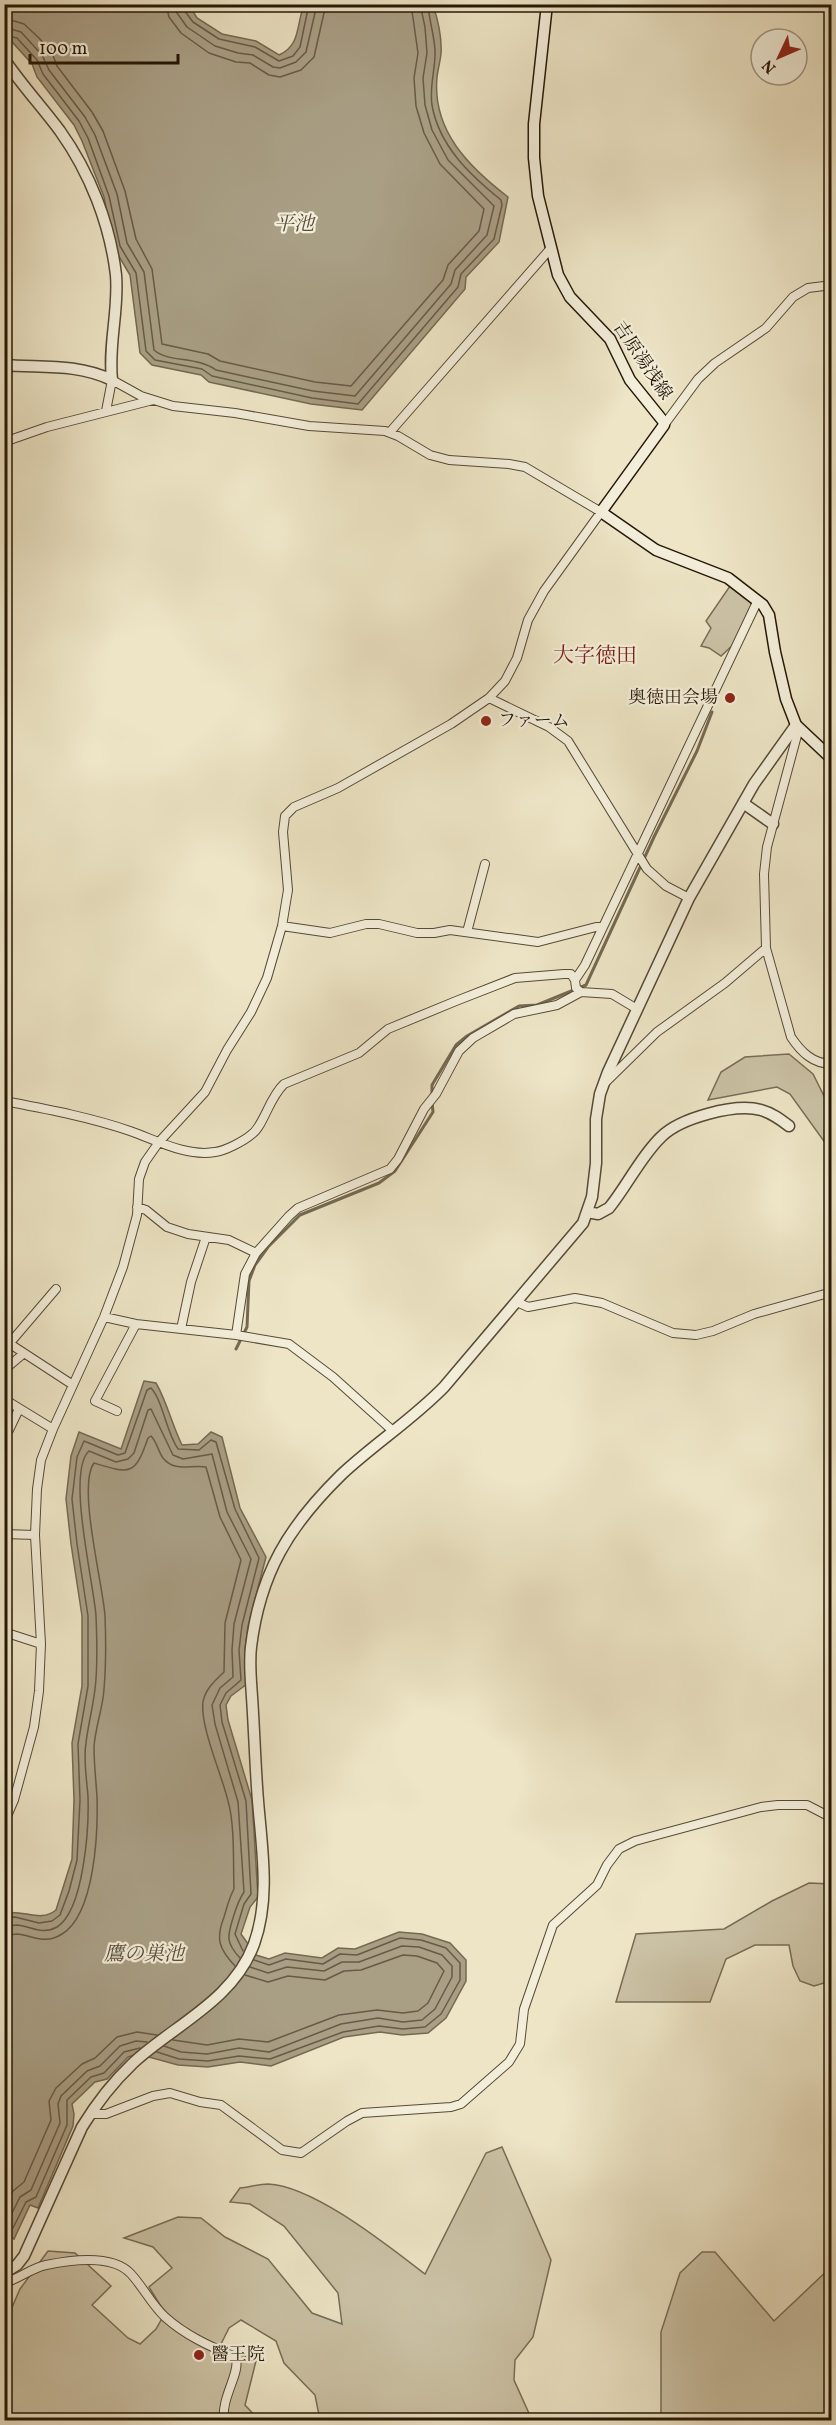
<svg xmlns="http://www.w3.org/2000/svg" width="836" height="2425" viewBox="0 0 836 2425" font-family="Vollkorn,'Noto Serif JP',serif">
	<style>
		.green { fill: #cbc2a5; stroke: #786c56; stroke-width: 1.5 }
		.water { fill: #a99f85; stroke: #746952; stroke-width: 1.5 }
		.lines { fill: none; stroke-linecap: round; stroke-linejoin: round }
		.shore { stroke: #675b46; stroke-width: 1.5 }
		.stream { stroke: #746952; stroke-width: 3 }
		.minor-casing { stroke: #574a36; stroke-width: 10 }
		.tertiary-casing { stroke: #574a36; stroke-width: 13 }
		.secondary-casing { stroke: #251706; stroke-width: 13 }
		.minor { stroke: #f3eeda; stroke-width: 8 }
		.tertiary { stroke: #f3eeda; stroke-width: 10 }
		.secondary { stroke: #f3eeda; stroke-width: 10 }
		.poi-dot { fill: #8f2418; stroke: #f3eeda; stroke-width: 2 }
		.labels { text-anchor: middle; dominant-baseline: central; stroke-width: 4.5; stroke-linejoin: round; paint-order: stroke }
		.street-label { font-size: 18px; fill: #251706; stroke: #f3eeda }
		.poi-label { font-size: 18px; fill: #251706; stroke: #f3eeda; text-anchor: start }
		.water-label { font-size: 20px; font-style: italic; fill: #5a4d39; stroke: #f3eeda }
		.quarter-label { font-size: 21px; fill: #7a1f14; stroke: #f3eeda }
	</style>
	<rect width="100%" height="100%" fill="#ede5c6"/>
	<filter id="stains"><feTurbulence type="fractalNoise" baseFrequency=".00333" numOctaves="4"/><feColorMatrix values="0 0 0 0 .2 0 0 0 0 .09 0 0 0 0 .02 0 0 0 .5 -.17"/></filter>
	<radialGradient id="worn" r=".72"><stop offset=".6" stop-color="#630" stop-opacity="0"/><stop offset="1" stop-color="#630" stop-opacity=".3"/></radialGradient>
	<!-- green -->
	<path class="green" d="M730 586 752 603 735 643 721 656 709 648 701 646 711 628 706 621Z
		M789 1054 813 1074 831 1110V1151L790 1094 777 1087 708 1100 721 1072 745 1057Z
		M809 1883 831 1884V1981L814 1986 800 1981 793 1966 789 1945H755L726 1959 710 2002H616L636 1934 724 1929 772 1901Z
		M502 2147 551 2260 533 2337 515 2360 514 2380 532 2420H320L315 2395 284 2363 276 2341 241 2320 229 2328 220 2346 256 2361 245 2405 259 2420H5L4 2326 20 2289 48 2251 75 2253 111 2286 92 2305 128 2338 140 2344 156 2329 165 2313 149 2287 172 2268 153 2247 124 2238 178 2217 201 2218 225 2237 268 2259 312 2313 342 2324 338 2293 284 2226 250 2204 230 2202 240 2188C249 2187 259 2184 268 2184 314 2186 388 2246 425 2274L486 2153Z
		M702 2252H715L774 2321 831 2267V2420H661V2332L680 2273Z"/>
	<!-- water -->
	<path class="water" d="M4 5H189L197 18 222 34 256 41 279 55C301 45 296 25 304 5H433C438 20 442 38 441 54 440 62 438 69 437 77 432 131 469 167 508 197L499 242 466 277 465 289 362 410 311 404 209 382 201 375 152 365 140 353 130 275 114 248 104 197 82 141 74 125 37 77 32 64 13 43 5 40Z
		M144 1381 156 1383C167 1402 172 1425 182 1445L198 1444 211 1432 222 1437 240 1508 266 1557 248 1626 245 1650 247 1684 231 1696 226 1705 228 1720 252 1800 258 1897 250 1907 241 1934 256 1955 269 1959 285 1953 322 1958 338 1948 355 1949 399 1932 422 1934 450 1943 466 1960V1981L446 2018 428 2033 402 2035 380 2032 344 2037 271 2066 240 2062 208 2067 178 2065 138 2054 128 2057 107 2079 95 2082 72 2104 74 2114 73 2126 38 2208 30 2205 14 2239 4 2232V1913C24 1909 40 1923 56 1910L72 1859 74 1800 72 1743 82 1686V1616L71 1544 66 1499 71 1456 79 1432 121 1449Z"/>
	<g class="lines">
		<!-- shore -->
		<path class="shore" d="M166 4 169 17 181 33 209 53 236 62 250 63 269 75 280 77 301 70 314 57 326 4
			M175 4 177 13 187 27 215 46 238 53 253 55 273 67 280 68 296 62 306 52 317 4
			M183 4 184 10 193 22 219 39 255 47 279 61 293 56 300 47 309 4
			M4 18 24 24 39 38 52 53 57 66 92 112 103 131 125 191 136 239 152 269 162 344 208 354 220 361 315 382 351 386 443 280 448 265 479 231 484 209 440 164 424 133 416 106 414 78 418 53 411 4
			M4 27 21 32 42 55 49 70 85 117 95 135 117 194 127 243 144 272 154 350C169 363 197 356 216 370L313 391 355 396 451 284 455 270 487 235 494 206 448 160 432 130 425 105 423 78 427 53 425 27 420 4
			M4 35 17 38 37 60 43 74 79 121 88 138 109 196 120 246 136 273 146 351 155 360 202 369 212 376 312 398 358 404 458 287 461 274 494 239 502 205 501 200C470 175 439 146 432 105 429 86 436 68 435 50 434 34 429 20 428 4
			M4 1918 15 1917 39 1923 52 1921 60 1915 69 1891 77 1860 80 1800 78 1744 88 1686V1616L77 1544 72 1499 77 1457 84 1441 118 1455 125 1453 147 1390 151 1388C163 1401 166 1432 178 1449L199 1450 211 1440 216 1442 235 1509 259 1558 242 1625 239 1650 241 1680 226 1693 220 1705 222 1722 246 1801 251 1894 244 1904 235 1934 243 1951
			M4 1926C9 1926 13 1925 18 1925 32 1927 43 1935 57 1927 84 1910 89 1827 88 1797 87 1780 83 1760 86 1743 88 1725 93 1707 95 1689 98 1666 97 1640 96 1616 94 1584 66 1472 89 1451L116 1462 128 1459 134 1453 148 1410 151 1409 173 1455 183 1459 212 1454 227 1512 251 1559 234 1624 232 1650 233 1677 220 1688 212 1705 215 1724 238 1802 244 1892C238 1901 236 1908 233 1918 227 1937 226 1943 240 1958
			M4 1935C9 1935 14 1934 18 1934 34 1936 45 1945 62 1934 95 1914 98 1832 97 1797 96 1781 94 1764 94 1747 95 1728 103 1708 104 1689 106 1665 106 1640 105 1616 103 1584 77 1486 94 1463 130 1474 135 1476 148 1438L151 1436C157 1442 158 1451 163 1458 175 1473 191 1464 206 1467L220 1517 241 1560 225 1623 224 1672C215 1681 205 1689 203 1702 200 1727 222 1775 228 1801 235 1825 233 1863 234 1889 229 1898 227 1907 224 1917 216 1938 218 1948 235 1966
			M173 2040 207 2045 239 2039 268 2042 339 2015 377 2010 403 2013 418 2011 428 2003 444 1971 437 1963 417 1956 403 1955 361 1970 344 1971 325 1980 288 1976 268 1982 245 1975
			M164 2046 181 2052 207 2054 239 2048 269 2052 341 2024 378 2018 403 2022 422 2020 435 2009 452 1977V1966L442 1955 419 1947 402 1946 359 1962H342L324 1971 287 1967 268 1973 250 1967
			M157 2052 179 2059 208 2061 239 2056 270 2059 343 2032 379 2026 403 2029 425 2027 441 2014 460 1980V1963L446 1948 421 1940 400 1938 357 1955 340 1954 323 1964 286 1959 269 1965 254 1960
			M4 2207 13 2191 24 2182 51 2120 49 2101 56 2088 82 2064 95 2058 117 2037 137 2032 157 2035
			M4 2220 9 2219 20 2197 31 2190 60 2123 58 2104 61 2096 87 2071 100 2066 120 2046 136 2041 147 2042
			M4 2228H13L26 2202 36 2197 67 2125V2100L91 2077 104 2073 124 2052 140 2048"/>
		<!-- stream -->
		<path class="stream" d="M432 1096V1085L456 1045 467 1036 519 1006 537 1005 586 985 654 837 697 751 712 712
			M236 1349 247 1327 249 1281 255 1265 268 1247 300 1215 379 1183 395 1171 433 1112 432 1102"/>
		<defs>
			<path id="minor" d="M664 425 698 379 715 363 766 328 793 297 808 288 832 285
				M390 432 551 248
				M4 442 47 427 153 400
				M489 698 549 727 568 741 647 869 666 886 689 898
				M799 728 767 847 764 874 766 948 791 1037C801 1052 813 1064 832 1064
				M282 926 330 933 366 924H379L417 933H434L450 930 538 942 596 927H603
				M467 932 485 864
				M581 992 576 988 575 980 585 965 758 600
				M606 1082 657 1032 725 983 766 948
				M4 1101C46 1109 90 1117 130 1131 156 1140 186 1157 215 1152 225 1151 244 1141 252 1134 264 1125 269 1098 284 1084L359 1053 388 1029 456 1001 515 978 564 974H571L575 980
				M137 1207 146 1210 167 1227 188 1234 229 1240 256 1253
				M517 1302 528 1307 575 1298 602 1303 673 1333 696 1335 713 1331 754 1314 832 1292
				M104 1317 136 1324 236 1335 289 1344 333 1377 393 1431
				M181 1329 191 1282 206 1237
				M236 1335 245 1274 256 1253 289 1216 298 1208 390 1169 398 1159 424 1109 436 1094 459 1051 473 1038 514 1014 557 1005 581 992 612 994 637 1009
				M4 1340 73 1385
				M9 1344 56 1289
				M4 1370 23 1354
				M4 1399 53 1429
				M117 1411 95 1401 136 1324
				M4 1427 9 1430 19 1409
				M4 1534 35 1535
				M4 1632 41 1644
				M4 1823 14 1800 34 1727 39 1691 41 1644 35 1535 37 1489 41 1460 53 1429 104 1317 123 1267 137 1215 139 1179 145 1162 159 1142 205 1092 227 1050 251 1012 267 978 282 926 288 890 283 832 285 816 294 807 338 788 451 724 489 698 505 681 517 658 528 620 544 591 601 512 525 467 509 464 449 460 430 455 398 436 385 431 309 426 235 413 173 406 141 396 112 380 106 411
				M90 2114H106L153 2096 170 2093 200 2102 221 2105 282 2150 301 2153 347 2121 362 2113 451 2107 461 2104 509 2062 520 2044 524 2009 553 1925 597 1885 607 1865 619 1849 635 1841 761 1807 778 1805H807L832 1818
				M4 2283C19 2279 31 2268 46 2265 70 2260 113 2254 131 2274 143 2287 152 2305 165 2317 185 2335 209 2346 233 2356L236 2360C240 2373 221 2398 224 2420"/>
			<path id="tertiary" d="M4 59C21 84 42 107 60 131 90 173 110 224 116 275 119 311 108 344 112 380
				M4 365C42 368 76 363 112 380
				M743 803 773 824
				M587 1212 598 1214 609 1208C627 1186 641 1156 661 1137 680 1118 735 1103 761 1110 772 1113 780 1119 789 1126
				M4 2273 17 2265 24 2256 82 2127C96 2104 113 2082 133 2063 174 2025 233 2001 254 1944 272 1894 260 1839 257 1787 255 1757 254 1727 252 1697 251 1681 249 1663 251 1647 260 1573 289 1526 341 1475 374 1444 413 1419 444 1387L583 1223 592 1197 596 1163V1119L600 1094 608 1072 689 898 754 784 796 725"/>
			<path id="secondary" d="M547 4 534 124V158L538 196 558 275 570 297 610 339 630 380 663 421 664 425 601 512 656 550 728 578 763 605 769 615 775 652 786 699 796 725 832 759"/>
		</defs>
		<!-- minor casing -->
		<use href="#minor" class="minor-casing"/>
		<!-- tertiary casing -->
		<use href="#tertiary" class="tertiary-casing"/>
		<!-- secondary casing -->
		<use href="#secondary" class="secondary-casing"/>
		<!-- minor -->
		<use href="#minor" class="minor"/>
		<!-- tertiary -->
		<use href="#tertiary" class="tertiary"/>
		<!-- secondary -->
		<use href="#secondary" class="secondary"/>
	</g>
	<!-- markers -->
	<g class="poi-dot">
		<circle cx="730" cy="698" r="6"/>
		<circle cx="486" cy="721" r="6"/>
		<circle cx="199" cy="2355" r="6"/>
	</g>
	<g class="labels">
		<!-- street labels -->
		<g class="street-label">
			<text transform="translate(642 361) rotate(56)">吉原湯浅線</text>
		</g>
		<!-- poi labels -->
		<g class="poi-label">
			<text x="718" y="698" text-anchor="end">奥徳田会場</text>
			<text x="498" y="721">ファーム</text>
			<text x="211" y="2355">醫王院</text>
		</g>
		<!-- water labels -->
		<g class="water-label">
			<text x="294" y="225">平池</text>
			<text x="144" y="1955">鷹の巣池</text>
		</g>
		<!-- quarter labels -->
		<g class="quarter-label">
			<text x="595" y="656">大字徳田</text>
		</g>
	</g>
	<!-- margin -->
	<rect width="836" height="2425" fill="none" stroke="#ede5c6" stroke-width="24"/>
	<rect x="6" y="6" width="824" height="2413" fill="none" stroke="#251706" stroke-width="3"/>
	<rect x="12" y="12" width="812" height="2401" fill="none" stroke="#251706" stroke-width="1.5"/>
	<!-- north arrow -->
	<g transform="translate(779 57) rotate(226)"><circle r="28" fill="#f3eeda" stroke="#a19885" stroke-width="1.5"/>
	<path d="M0-4.5L10 22L0 15L-10 22Z" fill="#8f2418"/>
	<text y="-9" font-size="16" font-weight="bold" text-anchor="middle" fill="#251706">N</text>
	</g>
	<!-- scale -->
	<path d="M30 54v9h148v-9" fill="none" stroke="#251706" stroke-width="3"/>
	<text x="39" y="54" font-size="18" fill="#251706" stroke="#f3eeda" stroke-width="4.5" paint-order="stroke">100 m</text>
	<rect width="100%" height="100%" filter="url(#stains)"/>
	<rect width="100%" height="100%" fill="url(#worn)"/>
</svg>
